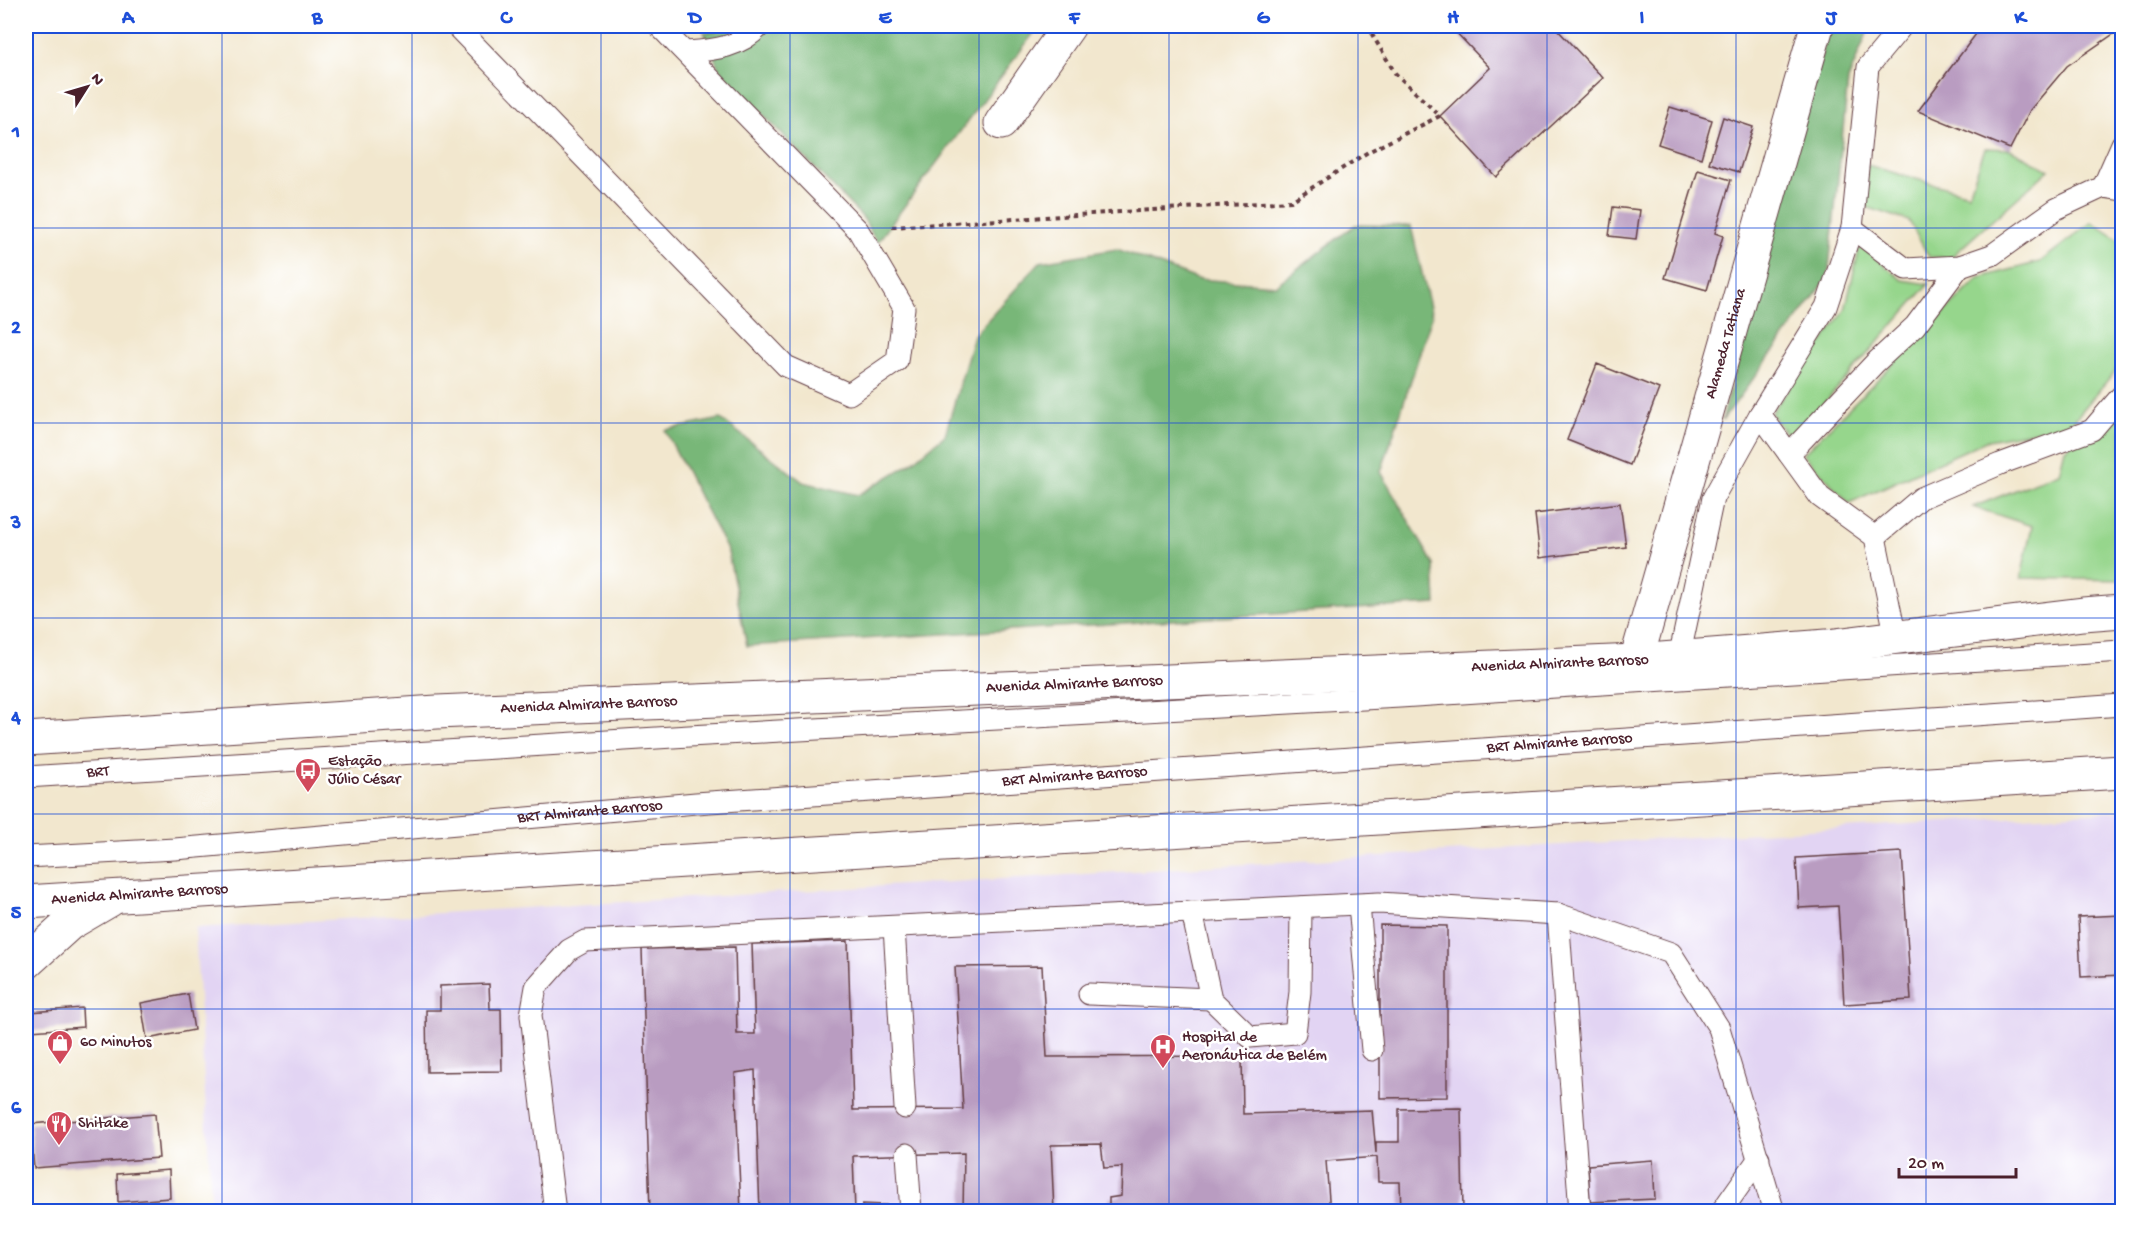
<svg xmlns="http://www.w3.org/2000/svg" width="2148" height="1237" viewBox="0 0 2148 1237" font-family="'Gochi Hand',sans-serif">
	<style>
		.built { fill: #e2d4f3 }
		.green { fill: #96d68c; stroke: #707a5c; stroke-width: 1.5 }
		.forest { fill: #78b778; stroke: #616b52; stroke-width: 1.5 }
		.building { fill: #b99cc1 }
		.lines { fill: none; stroke-linecap: round; stroke-linejoin: round }
		.lane-casing { stroke: #633d43; stroke-width: 23 }
		.street-casing { stroke: #633d43; stroke-width: 35 }
		.highway-casing { stroke: #633d43; stroke-width: 35 }
		.path { stroke: #633d43; stroke-width: 4; stroke-dasharray: 4.5 4.5; stroke-linecap: butt }
		.lane { stroke: #fff; stroke-width: 21 }
		.street { stroke: #fff; stroke-width: 33 }
		.highway { stroke: #fff; stroke-width: 33 }
		.grid { fill: none; stroke: #1d4ed8; stroke-width: 1.5; stroke-opacity: 0.55 }
		.labels { text-anchor: middle; dominant-baseline: central; stroke-width: 5; stroke-linejoin: round; paint-order: stroke }
		.street-label { font-size: 16px; fill: #4a1f2b; stroke: #fff }
		.poi-label { font-size: 16px; fill: #4a1f2b; stroke: #fff; text-anchor: start }
		.neatline { fill: none; stroke: #1d4ed8; stroke-width: 2 }
		.grid-label { font-size: 20px; text-anchor: middle; font-weight: bold; fill: #1d4ed8 }
	</style>
	<rect width="100%" height="100%" fill="#fff"/>
	<filter id="ink" filterUnits="userSpaceOnUse"><feTurbulence type="fractalNoise" baseFrequency=".0167" numOctaves="2"/><feDisplacementMap in="SourceGraphic" scale="12" xChannelSelector="R" yChannelSelector="G"/><feConvolveMatrix kernelMatrix="1 2 1 2 8 2 1 2 1" color-interpolation-filters="sRGB"/></filter>
	<filter id="wash" filterUnits="userSpaceOnUse"><feTurbulence type="fractalNoise" baseFrequency=".008" numOctaves="4" result="noise"/><feDisplacementMap in="SourceGraphic" scale="24" xChannelSelector="R" yChannelSelector="G"/><feGaussianBlur stdDeviation="1.35" result="paint"/><feColorMatrix in="noise" values="0 0 0 0 0 0 0 0 0 0 0 0 0 0 0 0 0 1.4 0 .05"/><feComposite in="paint" operator="in"/></filter>
	<g filter="url(#wash)">
		<rect width="100%" height="100%" fill="#f2e7ce"/>
		<!-- built -->
		<path class="built" d="M2122 811V1211H212L195 928Z"/>
		<!-- green -->
		<path class="green" d="M1985 148 2010 149 2049 170 1950 258 1929 257 1909 221 1866 207 1867 165 1969 194Z
			M2092 222 2122 242V363L2070 425 1988 440 1849 503 1803 454 1979 278 2040 262Z
			M1860 245 1902 280 1929 284 1791 441 1771 413 1845 310Z
			M2122 405V580L2021 578 2032 526 1973 507 2059 473 2065 449Z"/>
		<!-- forest -->
		<path class="forest" d="M724 26H1039L877 243 863 218 719 69 704 32 722 31Z
			M1829 26H1870L1848 80 1828 278 1722 421Z
			M1355 225 1411 226 1432 316 1381 472 1434 565 1436 604 747 646 728 552 665 430 721 419 803 482 858 495 910 464 945 435 974 335 1040 262 1117 249 1197 279 1276 285Z"/>
		<g id="blocks">
			<!-- building -->
			<path class="building" d="M1450 26H1554L1603 78 1496 177 1440 116 1490 68Z
				M1982 26H2122V28L2067 66 2030 110 2010 149 1918 111Z
				M1670 107 1712 120 1701 158 1658 144Z
				M1723 117 1753 127 1739 172 1709 163Z
				M1698 170 1731 180 1715 233 1723 236 1707 290 1665 278Z
				M1613 207 1640 210 1636 239 1609 236Z
				M1597 364 1659 389 1630 465 1567 440Z
				M1620 503 1626 547 1540 558 1535 514Z
				M1902 852 1911 1000 1844 1004 1838 906 1799 908 1796 858Z
				M2122 915V975L2081 977 2078 917Z
				M1380 925 1447 926V1097L1380 1098Z
				M848 941 853 1110 963 1109 955 967 1042 966 1047 1057 1242 1056 1243 1114 1372 1110 1376 1153V1142H1399V1109L1461 1108 1463 1212H1401L1400 1182H1378L1377 1157 1326 1161 1330 1212H1109V1198L1121 1196 1122 1167 1104 1168 1101 1144 1051 1145 1054 1212H963L964 1153 853 1156 855 1212H760L755 1070 735 1073 741 1212H650L642 949 735 947 737 1034H755L752 944Z
				M489 984 490 1009H501L502 1071 427 1072 426 1010H440V986Z
				M188 994 194 1030 147 1039 141 1003Z
				M82 1008 83 1027 31 1031 30 1012Z
				M155 1114 159 1158 34 1168 30 1124Z
				M1653 1160 1655 1199 1590 1202 1588 1165Z
				M169 1170 170 1198 118 1202 117 1174Z
				M862 1204 907 1206V1212H861Z
				M205 1205V1212H166L165 1210Z"/>
		</g>
	</g>
	<g filter="url(#ink)">
		<use href="#blocks" fill-opacity="0" stroke="#633d43" stroke-width="1.5"/>
		<g class="lines">
			<defs>
				<g id="lane">
					<path d="M456 26 786 366 849 394 897 361 904 308 858 230 659 26"/>
					<path d="M1902 26 1868 67 1852 228 1906 269 1960 266 1992 255 2056 209 2103 187 2122 190"/>
					<path d="M687 52C715 50 741 47 760 26"/>
					<path d="M2103 187 2122 144"/>
					<path d="M1852 228 1826 307 1760 414 1820 497 1875 537 1896 638"/>
					<path d="M1789 454 1875 363 1915 326 1960 266"/>
					<path d="M1875 537 1921 498 2000 464 2092 430 2122 395"/>
					<path d="M1679 658 1713 498 1760 414"/>
					<path id="s1" d="M26 777 689 736 1400 697 2122 651"/>
					<path id="s2" d="M26 857 175 849 696 803 2122 705"/>
					<path d="M1359 905 1372 1050"/>
					<path d="M1192 912 1211 999 1250 1037 1295 1033 1300 992 1301 907"/>
					<path d="M1558 914 1580 1212"/>
					<path d="M894 927 905 1108"/>
					<path d="M1089 994 1211 999"/>
					<path d="M907 1154 911 1212"/>
					<path d="M555 1212 531 1015 536 987 569 950 585 941 1379 903 1558 914 1671 953 1719 1028 1774 1212"/>
					<path d="M1721 1212 1759 1158"/>
				</g>
				<g id="street">
					<path d="M1001 123 1069 26"/>
					<path id="s3" d="M1636 661 1817 26"/>
				</g>
				<g id="highway">
					<path id="s4" d="M26 739 437 712 1636 661 1827 646 2083 614 2122 611"/>
					<path id="s5" d="M26 902 2122 772"/>
					<path d="M26 963 69 924 110 900"/>
				</g>
			</defs>
			<!-- lane casing -->
			<use href="#lane" class="lane-casing"/>
			<!-- street casing -->
			<use href="#street" class="street-casing"/>
			<!-- highway casing -->
			<use href="#highway" class="highway-casing"/>
			<!-- path -->
			<path class="path" d="M892 227 1291 201 1368 152 1440 116 1395 73 1367 26"/>
			<!-- lane -->
			<use href="#lane" class="lane"/>
			<!-- street -->
			<use href="#street" class="street"/>
			<!-- highway -->
			<use href="#highway" class="highway"/>
		</g>
	</g>
	<!-- grid -->
	<path class="grid" d="M222 26V1212M412 26V1212M601 26V1212M790 26V1212M979 26V1212M1169 26V1212M1358 26V1212M1547 26V1212M1736 26V1212M1926 26V1212M26 228H2122M26 423H2122M26 618H2122M26 814H2122M26 1009H2122"/>
	<!-- icons -->
	<defs>
		<symbol id="bus-pin" viewBox="-11 -11 22 30"><path d="M0 17L-7.5 6A9.5 9.5 0 1 1 7.5 6Z" fill="#d1495b" stroke="#fff"/><path d="M-5-6H5V4H4V6H2V4H-2V6H-4V4H-5ZM-3.5-4V0h7V-4ZM-3.5 1.2v1.5H-2V1.2ZM2 1.2v1.5H3.5V1.2Z" fill="#fff"/></symbol>
		<symbol id="shop-pin" viewBox="-11 -11 22 30"><path d="M0 17L-7.5 6A9.5 9.5 0 1 1 7.5 6Z" fill="#d1495b" stroke="#fff"/><path d="M-5-2.5h2.3a2.7 3.5 0 0 1 5.4 0H5L5.5 6h-11ZM-1.5-2.5h3a1.5 2.3 0 0 0-3 0Z" fill="#fff"/></symbol>
		<symbol id="hospital-pin" viewBox="-11 -11 22 30"><path d="M0 17L-7.5 6A9.5 9.5 0 1 1 7.5 6Z" fill="#d1495b" stroke="#fff"/><path d="M-5-5h3v3.5h4V-5h3V5h-3V1.5h-4V5h-3Z" fill="#fff"/></symbol>
		<symbol id="restaurant-pin" viewBox="-11 -11 22 30"><path d="M0 17L-7.5 6A9.5 9.5 0 1 1 7.5 6Z" fill="#d1495b" stroke="#fff"/><path d="M-5-6h1v4h1v-4h1v4h1v-4h1v5L-1.5 .5V6h-2V.5L-5-1ZM5-6V6H3V1.5H1.5Q1.5-4 5-6Z" fill="#fff"/></symbol>
	</defs>
	<g fill-rule="evenodd">
		<use href="#bus-pin" x="293" y="756" width="30" height="40"/>
		<use href="#shop-pin" x="45" y="1028" width="30" height="40"/>
		<use href="#hospital-pin" x="1148" y="1032" width="30" height="40"/>
		<use href="#restaurant-pin" x="44" y="1109" width="30" height="40"/>
	</g>
	<g class="labels">
		<!-- street labels -->
		<g class="street-label">
			<text stroke="none"><textPath href="#s3" startOffset="330">Alameda Tatiana</textPath></text>
			<text stroke="none"><textPath href="#s4" startOffset="1536">Avenida Almirante Barroso</textPath></text>
			<text stroke="none"><textPath href="#s4" startOffset="1050">Avenida Almirante Barroso</textPath></text>
			<text stroke="none"><textPath href="#s4" startOffset="564">Avenida Almirante Barroso</textPath></text>
			<text stroke="none"><textPath href="#s2" startOffset="1538">BRT Almirante Barroso</textPath></text>
			<text stroke="none"><textPath href="#s1" startOffset="72">BRT</textPath></text>
			<text stroke="none"><textPath href="#s2" startOffset="1052">BRT Almirante Barroso</textPath></text>
			<text stroke="none"><textPath href="#s2" startOffset="566">BRT Almirante Barroso</textPath></text>
			<text stroke="none"><textPath href="#s5" startOffset="114">Avenida Almirante Barroso</textPath></text>
		</g>
		<!-- poi labels -->
		<g class="poi-label">
			<text x="328" y="762">Estação<tspan x="328" dy="18">Júlio César</tspan></text>
			<text x="1182" y="1038">Hospital de<tspan x="1182" dy="18">Aeronáutica de Belém</tspan></text>
			<text x="80" y="1043">60 Minutos</text>
			<text x="78" y="1124">Shitake</text>
		</g>
	</g>
	<!-- margin -->
	<rect width="2148" height="1237" fill="none" stroke="#fff" stroke-width="66"/>
	<!-- north arrow -->
	<g transform="translate(87 87) rotate(53)" stroke="#ffffff" stroke-width="4.5" paint-order="stroke">
	<path d="M0-4.5L10 22L0 15L-10 22Z" fill="#4a1f2b"/>
	<text y="-9" font-size="16" font-weight="bold" text-anchor="middle" fill="#4a1f2b">N</text>
	</g>
	<!-- scale -->
	<path d="M1899 1168v9h117v-9" fill="none" stroke="#4a1f2b" stroke-width="3"/>
	<text x="1908" y="1168" font-size="18" fill="#4a1f2b" stroke="#ffffff" stroke-width="4.5" paint-order="stroke">20 m</text>
	<rect x="33" y="33" width="2082" height="1171" class="neatline"/>
	<g class="grid-label">
		<text x="128" y="23">A</text>
		<text x="317" y="23">B</text>
		<text x="506" y="23">C</text>
		<text x="695" y="23">D</text>
		<text x="885" y="23">E</text>
		<text x="1074" y="23">F</text>
		<text x="1263" y="23">G</text>
		<text x="1453" y="23">H</text>
		<text x="1642" y="23">I</text>
		<text x="1831" y="23">J</text>
		<text x="2020" y="23">K</text>
		<text x="16" y="137">1</text>
		<text x="16" y="333">2</text>
		<text x="16" y="528">3</text>
		<text x="16" y="723">4</text>
		<text x="16" y="918">5</text>
		<text x="16" y="1113">6</text>
	</g>
</svg>
